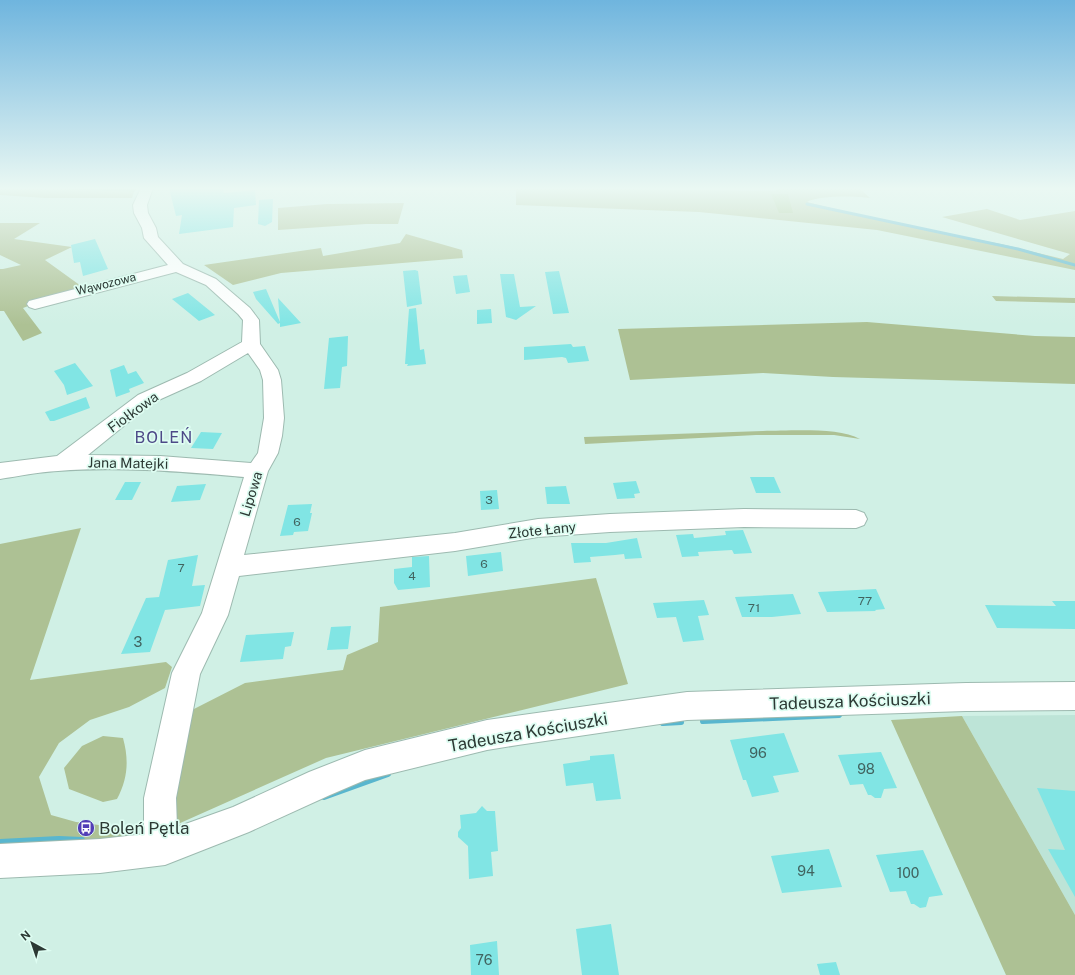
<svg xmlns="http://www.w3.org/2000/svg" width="1075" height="975" viewBox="0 0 1075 975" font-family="'Public Sans',sans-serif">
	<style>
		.built { fill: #bde4d7 }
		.green { fill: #adc194 }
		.forest { fill: #9ab674 }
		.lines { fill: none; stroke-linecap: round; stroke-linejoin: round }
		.stream-far1 { stroke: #59b6ce; stroke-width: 3 }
		.stream { stroke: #59b6ce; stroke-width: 6 }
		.building { fill: #81e5e4 }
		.minor-casing { stroke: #9dbab0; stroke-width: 2 }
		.minor { fill: #fff; fill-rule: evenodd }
		.labels { text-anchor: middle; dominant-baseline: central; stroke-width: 3.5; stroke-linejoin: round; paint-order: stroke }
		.far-street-label { font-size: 12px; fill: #2c3934; stroke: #defdf2 }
		.number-label { font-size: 12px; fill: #416460 }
		.street-label { font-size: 14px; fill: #2c3934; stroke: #defdf2 }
		.near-number-label { font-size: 14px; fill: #416460 }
		.quarter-label { font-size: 16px; letter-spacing: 1px; fill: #4d4987; stroke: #defdf2 }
		.near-street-label { font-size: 17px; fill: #2c3934; stroke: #defdf2 }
		.near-poi-label { font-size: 17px; fill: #2c3934; stroke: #defdf2; text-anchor: start }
	</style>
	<rect width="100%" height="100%" fill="#d0f0e5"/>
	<!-- built -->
	<path class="built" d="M1075 715V915L962 716Z"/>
	<!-- green -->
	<path class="green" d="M0 188 134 192 132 198H45L0 195Z
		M516 188 776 191V188H859L870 198C856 196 818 195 807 202L883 221 1001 244 1063 259 1070 254 942 217 987 209 1020 220 1075 211V270L877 230 699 212 516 205Z
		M404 203 398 224H366L278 230V208L327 204Z
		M0 223H40L14 239 72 247 45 260 81 286 23 308 42 333 23 341 4 311H0V269H3L21 265 0 255Z
		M406 234 462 250 463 258 281 273 233 285 204 265 321 248 323 256 400 243Z
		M992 296 1075 298V303L996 301Z
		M867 322 1035 336 1075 337V384L833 377 763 373 630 380 618 329Z
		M763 431C789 431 838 427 860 439L834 435H756L585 444 584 437Z
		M81 528 30 680 166 662 172 667 165 688 129 707 90 720 59 743 39 777 51 815 76 822 129 829 128 844 0 856V544Z
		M596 578 628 684 326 758 178 824 171 803 192 710 245 683 343 670 347 655 378 642 380 607Z
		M962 716 1075 915V975H1006L891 720Z
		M103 736 123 738C129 760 128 778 117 799L103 802 69 789 64 768 82 746Z"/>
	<!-- forest -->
	<path class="forest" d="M16 188H138L134 192Z
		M771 194H788L793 213H779Z"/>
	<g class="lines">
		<!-- stream-far1 -->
		<path class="stream-far1" d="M807 204 1018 249 1075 265"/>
		<!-- stream -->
		<path class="stream" d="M703 721 839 715
			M663 723 681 722
			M324 797 388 774
			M0 842 59 839 82 840"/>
	</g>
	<!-- building -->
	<path class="building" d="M169 188H223L224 193 255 190 256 205 234 208 233 227 179 234 182 215 176 216Z
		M273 199 272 222 265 226 258 224 259 200Z
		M95 239 108 269 83 276 80 262 74 263 71 245Z
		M415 270 418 271 422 304 407 307 403 271Z
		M559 271 569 313 553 314 545 272Z
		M500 274H514L520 307 536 306 516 320 506 317Z
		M467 275 470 292 456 294 453 276Z
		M266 289 280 322 278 298 301 323 280 327V323L278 324 256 299 253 292Z
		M188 293 215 315 199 321 172 299Z
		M416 308 420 350 424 349 426 364 407 366 408 364H405L409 309Z
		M491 309 492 323 477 324V310Z
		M348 336 347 366 342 367 340 388 324 389 329 338Z
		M571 344 573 347 585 346 589 361 568 363 566 358 562 357 524 360V347Z
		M75 363 93 386 67 395 64 385 54 371Z
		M124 365 128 374 136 371 144 383 129 389 130 392 116 397 110 370Z
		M86 397 90 408 54 421H50L45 412Z
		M201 432 222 433 213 449 191 448Z
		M750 477H774L781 493H756Z
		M636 481 640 493 634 494 635 498 617 499 613 483Z
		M125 482H141L132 500H115Z
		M206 484 200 500 171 502 177 486Z
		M566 486 570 504H547L545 487Z
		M497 490 499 509 481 510 480 491Z
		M312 504 310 513H312L308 531 294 532 293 535 280 536 288 505Z
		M743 530 752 553 734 554 732 550 698 552 699 556 682 557 676 535 693 534 694 538 726 535 725 531Z
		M637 538 642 558 625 559 624 554 615 555 590 557 591 562 574 563 571 543H606Z
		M501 552 503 571 468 576 466 556Z
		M198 555 192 586 205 585 200 606 165 610 150 652 121 654 146 598 159 597 168 560Z
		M429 556 430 587 398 590 394 583V569L412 567V557Z
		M876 589 885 609 875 610 876 611 827 612 818 592Z
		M793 594 801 614 772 617H742L735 597Z
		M704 600 709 615 698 616 704 640 683 642 676 617 657 618 653 603Z
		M1052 601H1075V629L997 628 985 605 1056 606Z
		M351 626 348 649 327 650 331 627Z
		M294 632 291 646 285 647 283 659 240 662 246 635Z
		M784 733 799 772 773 776 779 792 752 797 746 780H743L730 740Z
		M881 752 897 788 884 789 881 798H875L871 795H868L863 784 850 785 838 755Z
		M614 754 621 799 596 801 593 783 566 786 563 764 590 760V756Z
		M1037 788 1075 791V897L1048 849 1065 850Z
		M482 806 487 811H495L498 851 491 852 493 876 469 879 468 846 458 837V832L461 828 460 815 476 813Z
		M829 849 842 887 782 893 771 856Z
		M923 850 943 895 929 897 926 907 920 908 914 904H911L906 891 890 892 876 855Z
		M611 924 619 975H582L576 929Z
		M497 941 499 975H471L470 945Z
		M836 962 840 975H820L817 964Z"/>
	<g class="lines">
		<defs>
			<path id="minor" d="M141 188H153L147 205 148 213 156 228 158 237 183 264 216 279 250 308 259 320 260 344 278 370 281 380 284 418 282 436 278 453 268 471 244 555 455 533 538 519 610 514 744 509 856 510 864 513 867 519 864 525 856 528 744 527 610 532 538 537 455 551 239 576 228 615 200 674 176 798 177 827 233 807 309 772 365 750 487 720 687 692 966 683 1075 682V710L966 711 687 720 518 745 487 750 365 780 330 795 249 832 165 865 100 873 0 878V844L100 839 145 834 144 826V798L172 673 202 613 244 477C183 472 120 466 58 471 38 472 19 476 0 479V463L57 456 138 395 187 373 242 342 243 320 238 314 206 285 176 272 35 309 29 307 27 304 29 301 168 265 144 238 142 228 134 213 133 205ZM248 353 260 370 263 380 264 418 258 453 251 463 160 456 88 455 152 403 201 381Z"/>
		</defs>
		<!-- minor casing -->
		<use href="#minor" class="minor-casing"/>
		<!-- minor -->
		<use href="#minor" class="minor"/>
	</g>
	<!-- sky -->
	<linearGradient id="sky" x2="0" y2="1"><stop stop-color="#6fb5de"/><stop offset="0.58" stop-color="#eaf8f3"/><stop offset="1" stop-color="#eaf8f3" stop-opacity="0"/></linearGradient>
	<rect width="1075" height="325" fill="url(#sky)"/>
	<!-- icons -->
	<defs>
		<symbol id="bus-disc" viewBox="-11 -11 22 22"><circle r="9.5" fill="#523eb6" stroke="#defdf2"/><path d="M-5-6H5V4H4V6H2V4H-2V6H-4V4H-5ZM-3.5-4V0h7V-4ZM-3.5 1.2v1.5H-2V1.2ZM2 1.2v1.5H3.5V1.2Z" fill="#fff"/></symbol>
	</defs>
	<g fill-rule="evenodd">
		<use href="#bus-disc" x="76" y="818" width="20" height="20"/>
	</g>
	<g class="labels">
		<!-- far-street labels -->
		<g class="far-street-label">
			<text transform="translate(106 284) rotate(-14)">Wąwozowa</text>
		</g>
		<!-- number labels -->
		<g class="number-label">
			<text x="489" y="500">3</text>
			<text x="297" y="522">6</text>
			<text x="484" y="564">6</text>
			<text x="181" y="568">7</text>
			<text x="412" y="576">4</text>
			<text x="865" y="601">77</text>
			<text x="754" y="608">71</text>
		</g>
		<!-- street labels -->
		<g class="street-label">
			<text transform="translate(133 412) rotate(-36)">Fiołkowa</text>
			<text transform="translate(128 463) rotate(1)">Jana Matejki</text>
			<text transform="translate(251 494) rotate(-73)">Lipowa</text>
			<text transform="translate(542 530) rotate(-6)">Złote Łany</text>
		</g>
		<!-- near-number labels -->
		<g class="near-number-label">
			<text x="138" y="642">3</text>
			<text x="758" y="753">96</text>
			<text x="866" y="769">98</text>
			<text x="806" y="871">94</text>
			<text x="908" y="873">100</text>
			<text x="484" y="960">76</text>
		</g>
		<!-- quarter labels -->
		<g class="quarter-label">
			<text x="164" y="437">BOLEŃ</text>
		</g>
		<!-- near-street labels -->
		<g class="near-street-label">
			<text transform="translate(850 701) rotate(-2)">Tadeusza Kościuszki</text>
			<text transform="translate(528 732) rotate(-10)">Tadeusza Kościuszki</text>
		</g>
		<!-- near-poi labels -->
		<g class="near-poi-label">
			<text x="99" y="828">Boleń Pętla</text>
		</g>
	</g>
	<!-- north arrow -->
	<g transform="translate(32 943) rotate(320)" stroke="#defdf2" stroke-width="3" paint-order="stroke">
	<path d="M0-3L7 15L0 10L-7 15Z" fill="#2c3934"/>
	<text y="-6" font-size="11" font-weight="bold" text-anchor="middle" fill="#2c3934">N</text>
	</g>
</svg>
